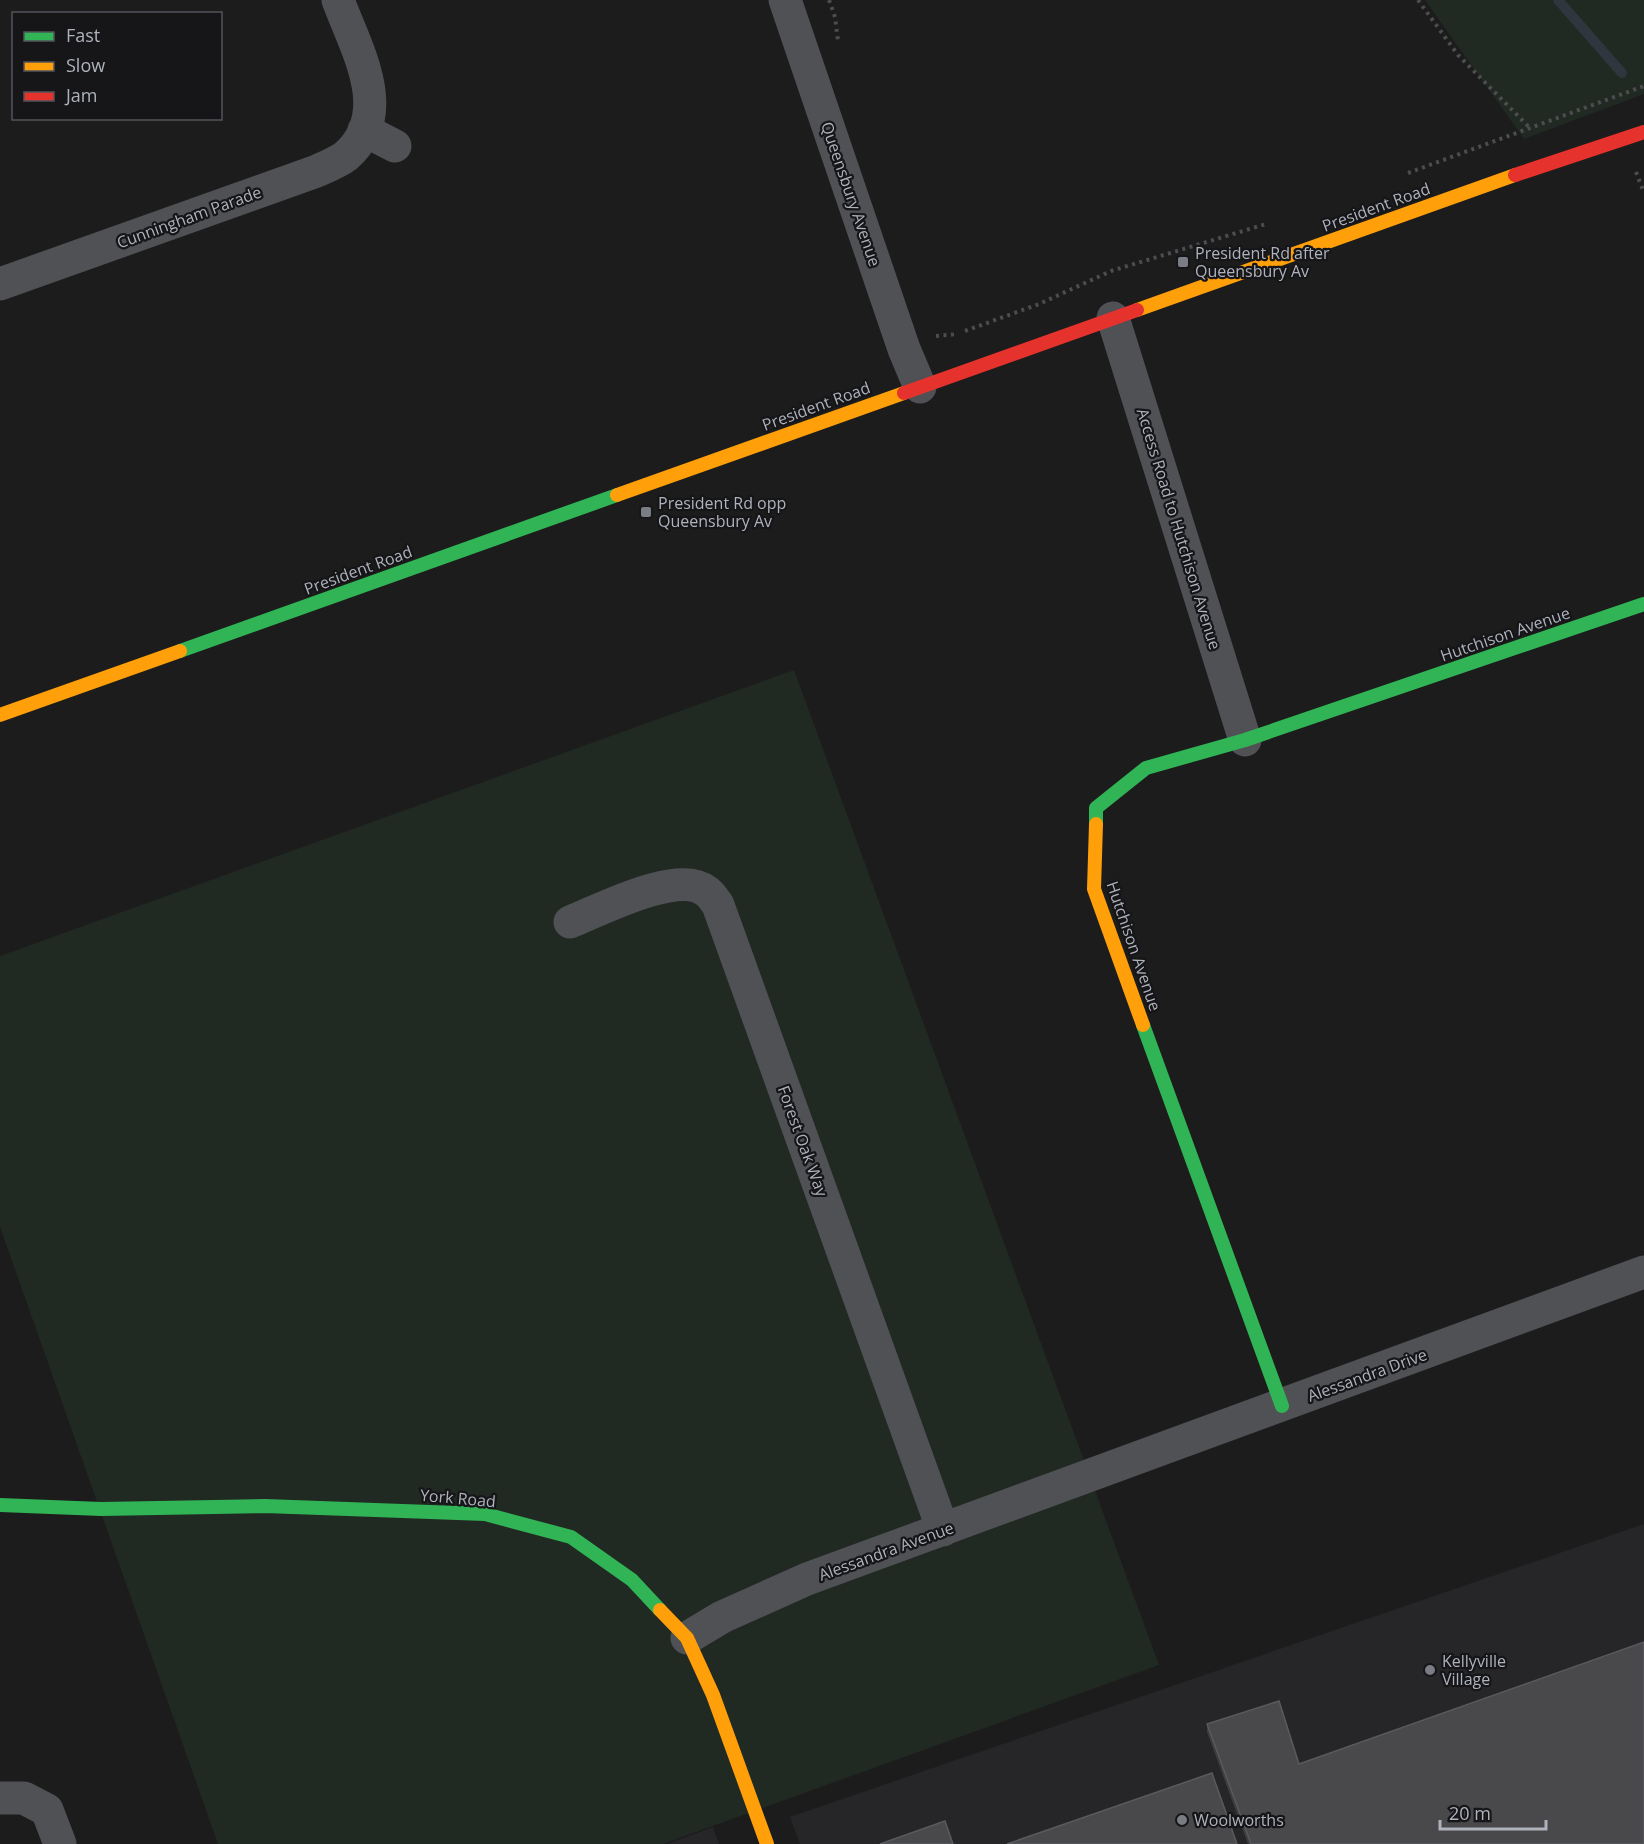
<svg xmlns="http://www.w3.org/2000/svg" width="1644" height="1844" viewBox="0 0 1644 1844" font-family="'Open Sans',sans-serif">
	<style>
		.built { fill: #262528 }
		.green { fill: #212923 }
		.lines { fill: none; stroke-linecap: round; stroke-linejoin: round }
		.stream { stroke: #2e363e; stroke-width: 10 }
		.path { stroke: #4c4d50; stroke-width: 4; stroke-dasharray: 3 4.5; stroke-linecap: butt }
		.street { stroke: #505155; stroke-width: 33 }
		.fast { stroke: #30b455; stroke-width: 14 }
		.slow { stroke: #ff9f0a; stroke-width: 14 }
		.jam { stroke: #e5322d; stroke-width: 14 }
		.wall { fill: #3c3d3e }
		.building { fill: #49494b; stroke: #585a5d; stroke-width: 1.5 }
		.poi-dot { fill: #7a7e84; stroke: #161518; stroke-width: 2 }
		.labels { text-anchor: middle; dominant-baseline: central; stroke-width: 4.5; stroke-linejoin: round; paint-order: stroke }
		.street-label { font-size: 16px; fill: #adb2bc; stroke: #161518 }
		.poi-label { font-size: 16px; fill: #adb2bc; stroke: #161518; text-anchor: start }
	</style>
	<rect width="100%" height="100%" fill="#1c1c1c"/>
	<!-- built -->
	<path class="built" d="M1644 1524V1844H800L790 1817Z
		M713 1827 719 1844H667Z"/>
	<!-- green -->
	<path class="green" d="M1425 0H1644V94L1524 139Z
		M794 670 1159 1665 663 1844H218L0 1227V956Z"/>
	<g class="lines">
		<!-- stream -->
		<path class="stream" d="M1558 0 1622 73"/>
		<!-- path -->
		<path class="path" d="M829 0 835 17 838 41
			M1418 0 1458 55 1529 127
			M1636 172 1644 193
			M1408 173 1644 86
			M965 331 1039 304 1111 271 1266 224
			M936 336 958 334"/>
		<!-- street -->
		<path class="street" d="M785 0 904 349 920 387
			M364 130 395 146
			M0 284 317 171C326 167 338 162 346 156 395 113 356 49 338 0
			M1113 318 1245 740
			M570 922C600 910 678 869 706 891 711 894 715 901 718 905L943 1530
			M687 1638 722 1617 807 1579 1644 1272
			M0 1798H24L47 1810 60 1844"/>
		<!-- fast -->
		<path class="fast" d="M180 651 617 495
			M1096 824V808L1146 768 1245 740 1644 604
			M1143 1025 1282 1406
			M0 1505 101 1509 265 1506 485 1514 571 1537 632 1580 660 1610"/>
		<!-- slow -->
		<path class="slow" d="M1137 310 1515 175
			M617 495 904 393
			M0 715 180 651
			M1096 824 1094 889 1143 1025
			M660 1610 687 1638 713 1695 767 1844"/>
		<!-- jam -->
		<path class="jam" d="M1515 175 1644 132
			M904 393 1137 310"/>
	</g>
	<!-- wall -->
	<path class="wall" d="M1207 1724 1299 1764 1644 1844H1248L1207 1732Z"/>
	<!-- building -->
	<path class="building" d="M1644 1642V1844H1251L1207 1724 1279 1701 1299 1764Z
		M1212 1773 1237 1844H1007Z
		M945 1821 953 1844H880Z"/>
	<!-- markers -->
	<g class="poi-dot">
		<rect x="1177" y="256" width="12" height="12" rx="3"/>
		<rect x="640" y="506" width="12" height="12" rx="3"/>
		<circle cx="1430" cy="1670" r="6"/>
		<circle cx="1182" cy="1820" r="6"/>
	</g>
	<g class="labels">
		<!-- street labels -->
		<g class="street-label">
			<text transform="translate(851 194) rotate(71)">Queensbury Avenue</text>
			<text transform="translate(1376 207) rotate(-20)">President Road</text>
			<text transform="translate(189 217) rotate(-20)">Cunningham Parade</text>
			<text transform="translate(816 406) rotate(-20)">President Road</text>
			<text transform="translate(1179 529) rotate(73)">Access Road to Hutchison Avenue</text>
			<text transform="translate(358 570) rotate(-20)">President Road</text>
			<text transform="translate(1505 634) rotate(-19)">Hutchison Avenue</text>
			<text transform="translate(1134 946) rotate(71)">Hutchison Avenue</text>
			<text transform="translate(803 1141) rotate(70)">Forest Oak Way</text>
			<text transform="translate(1367 1375) rotate(-20)">Alessandra Drive</text>
			<text transform="translate(458 1498) rotate(5)">York Road</text>
			<text transform="translate(886 1551) rotate(-20)">Alessandra Avenue</text>
		</g>
		<!-- poi labels -->
		<g class="poi-label">
			<text x="1195" y="253">President Rd after<tspan x="1195" dy="18">Queensbury Av</tspan></text>
			<text x="658" y="503">President Rd opp<tspan x="658" dy="18">Queensbury Av</tspan></text>
			<text x="1442" y="1661">Kellyville<tspan x="1442" dy="18">Village</tspan></text>
			<text x="1194" y="1820">Woolworths</text>
		</g>
	</g>
	<!-- legend -->
	<rect x="12" y="12" width="210" height="108" fill="#161518" stroke="#52545a" stroke-width="1.5"/>
	<rect x="24" y="32" width="30" height="9" fill="#30b455" stroke="#52545a" stroke-width="1.5"/>
	<text x="66" y="42" font-size="18" fill="#adb2bc">Fast</text>
	<rect x="24" y="62" width="30" height="9" fill="#ff9f0a" stroke="#52545a" stroke-width="1.5"/>
	<text x="66" y="72" font-size="18" fill="#adb2bc">Slow</text>
	<rect x="24" y="92" width="30" height="9" fill="#e5322d" stroke="#52545a" stroke-width="1.5"/>
	<text x="66" y="102" font-size="18" fill="#adb2bc">Jam</text>
	<!-- scale -->
	<path d="M1440 1820v9h106v-9" fill="none" stroke="#adb2bc" stroke-width="3"/>
	<text x="1449" y="1820" font-size="18" fill="#adb2bc" stroke="#161518" stroke-width="4.5" paint-order="stroke">20 m</text>
</svg>
